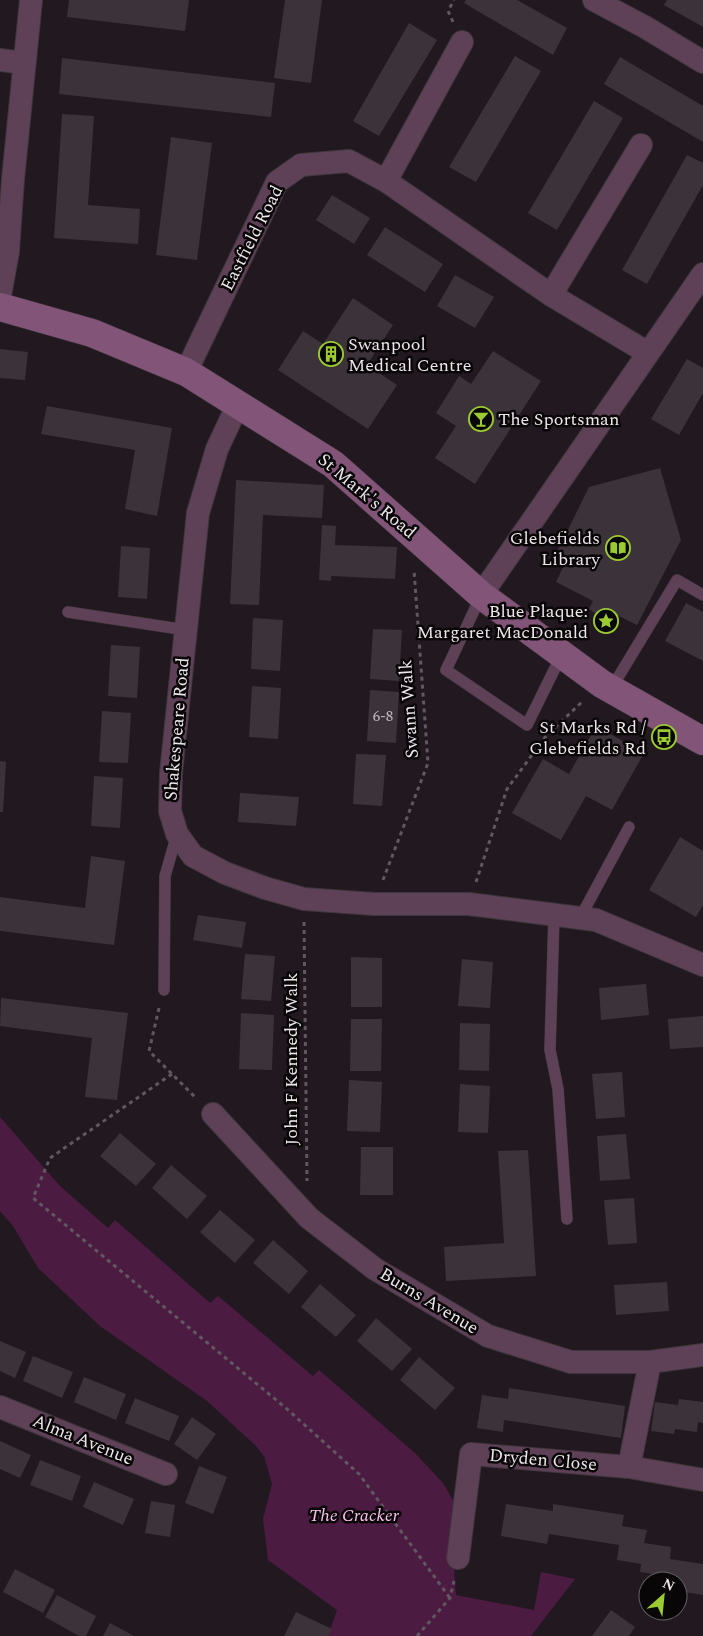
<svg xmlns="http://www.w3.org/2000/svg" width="703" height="1636" viewBox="0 0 703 1636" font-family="Spectral,serif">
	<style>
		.green { fill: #4b1b42 }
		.building { fill: #3c3239 }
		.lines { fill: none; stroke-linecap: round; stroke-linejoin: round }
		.lane-casing { stroke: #3e363c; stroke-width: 12 }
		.street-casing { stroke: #3e363c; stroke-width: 24 }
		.secondary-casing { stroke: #3e363c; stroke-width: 29 }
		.path { stroke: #61585f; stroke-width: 3; stroke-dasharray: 4 4; stroke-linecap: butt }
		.lane { stroke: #5e4157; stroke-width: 11 }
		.street { stroke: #5e4157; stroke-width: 22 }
		.secondary { stroke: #825478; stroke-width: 28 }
		.labels { text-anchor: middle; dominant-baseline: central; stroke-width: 5; stroke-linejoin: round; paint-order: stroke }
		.number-label { font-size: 15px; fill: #c1b9be }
		.street-label { font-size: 18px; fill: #ede6eb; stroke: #090608 }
		.poi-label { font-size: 18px; fill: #ede6eb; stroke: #090608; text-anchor: end }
		.park-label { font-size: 18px; font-style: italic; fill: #fbc1ed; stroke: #090608 }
	</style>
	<rect width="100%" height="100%" fill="#221920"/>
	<!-- green -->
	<path class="green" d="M0 1117 60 1186 108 1228 115 1220 210 1303 218 1296 313 1376 319 1370 415 1453 443 1483 454 1502 453 1555 456 1595 534 1610 541 1572 575 1579 531 1636H328L337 1610 268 1560 263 1519 272 1484 264 1456 256 1446 207 1401 100 1326 38 1268 13 1226 0 1211Z"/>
	<!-- building -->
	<path class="building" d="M69 0H189L185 31 67 17Z
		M285 0H322L311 83 274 78Z
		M466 0H517L567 28 553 55 464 3Z
		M667 0H703V27L664 5Z
		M409 23 437 40 379 136 353 121Z
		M515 56 541 71 476 182 449 167Z
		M620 57 703 106V142L604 84Z
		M62 58 275 83 271 117 59 94Z
		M594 101 623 118 557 230 528 213Z
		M62 114 94 116 88 205 140 209 138 244 54 238Z
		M171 137 212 143 197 260 156 255Z
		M687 155 703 163V185L647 284 622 270Z
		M332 195 370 218 354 244 316 220Z
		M385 227 443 264 425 292 367 255Z
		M455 275 494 297 475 328 437 306Z
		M353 298 393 325 367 365 397 385 368 429 278 370 303 331 323 344Z
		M0 349 28 352 25 380 0 378Z
		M493 351 541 381 475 484 435 458 456 426 436 413 459 376 471 384Z
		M687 359 703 368V393L679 435 651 419Z
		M47 406 172 428 157 516 125 509 135 450 41 434Z
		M660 468 681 540 637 625 615 614 608 623 589 609 593 601 556 582 565 563 555 556 589 487Z
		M236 480 324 485 322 518 263 515 259 605 230 604Z
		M322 525 336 526 335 545 397 547 395 579 331 576V581L319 580Z
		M121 546 150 548 147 599 118 597Z
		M686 603 703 612V661L665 641Z
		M253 618 283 620 280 671 251 669Z
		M373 629 402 630 399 681 370 679Z
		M111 645 140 647 137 698 108 696Z
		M252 686 281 688 278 739 249 737Z
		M370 690 399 692 396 743 367 741Z
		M102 711 131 713 128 763 99 762Z
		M596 726 644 753 612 810 586 796 561 840 512 813 543 759 569 774Z
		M356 754 386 755 382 806 353 804Z
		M0 761 6 762 3 812H0Z
		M94 776 123 778 120 828 91 826Z
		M240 793 299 797 296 826 238 822Z
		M680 837 703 851V905L696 917 649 890Z
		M91 856 125 861 114 945 0 931V897L85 908Z
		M198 915 246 922 242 948 193 940Z
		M245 954 275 956 271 1001 241 999Z
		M351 957 382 958V1007H351Z
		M462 959 493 962 490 1008 458 1006Z
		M646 984 649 1015 601 1020 599 988Z
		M1 998 128 1013 117 1100 85 1097 92 1038 0 1026Z
		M241 1013 274 1015 272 1070 239 1069Z
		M703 1016V1047L670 1049 668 1019Z
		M351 1019H382L381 1071H350Z
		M460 1023 490 1024 489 1071 459 1070Z
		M622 1072 625 1117 596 1119 592 1074Z
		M349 1080 382 1082 380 1132 347 1131Z
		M460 1084 490 1086 488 1133 458 1132Z
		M120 1133 156 1164 136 1186 100 1156Z
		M626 1134 630 1179 600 1181 597 1136Z
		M361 1147H393V1195H360Z
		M528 1150 536 1276 446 1281 444 1247 504 1243 498 1151Z
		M171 1165 207 1196 187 1219 152 1188Z
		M634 1198 637 1243 608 1245 604 1200Z
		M220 1210 255 1240 235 1263 200 1232Z
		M273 1240 308 1271 289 1294 253 1263Z
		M667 1282 669 1311 616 1315 614 1285Z
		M320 1284 356 1315 336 1337 301 1307Z
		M376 1318 412 1349 392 1371 357 1341Z
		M0 1341 26 1352 15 1378 0 1371Z
		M33 1356 73 1372 62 1398 23 1381Z
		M419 1357 455 1388 435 1410 400 1380Z
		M84 1377 126 1394 116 1420 74 1402Z
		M509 1388 625 1406 621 1438 504 1420 503 1432 477 1428 482 1395 508 1399Z
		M135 1398 179 1416 169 1441 125 1423Z
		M679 1399 703 1402V1423L698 1422 697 1432 675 1429 674 1434 651 1431 655 1402 678 1405Z
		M192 1417 216 1434 197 1460 174 1444Z
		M0 1441 31 1455 20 1478 0 1469Z
		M40 1460 81 1476 72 1501 30 1485Z
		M199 1466 227 1477 213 1514 185 1503Z
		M94 1482 134 1499 123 1525 83 1507Z
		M151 1501 175 1505 170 1537 145 1533Z
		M506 1504 553 1511V1504L624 1515 622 1526 647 1530 644 1543 671 1547 670 1559 703 1564V1595L678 1591V1581H666L667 1576 640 1572 641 1564 617 1560 619 1545 549 1534 547 1544 501 1536Z
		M15 1569 55 1590 43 1613 3 1592Z
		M57 1595 96 1616 86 1636H79L45 1617Z
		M611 1610 635 1627 629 1636H592Z
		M296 1612 332 1629 328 1636H284Z
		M110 1623 134 1636H103Z"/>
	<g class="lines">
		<defs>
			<path id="lane" d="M481 596 446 670 527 725 562 654
				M68 612 186 630
				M611 689 677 580 703 595
				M554 915 550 1050 558 1089 567 1219
				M580 918 629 827
				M164 990 165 876 177 834"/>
			<path id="street" d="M594 0 645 27 703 62
				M0 60 24 63
				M386 181 462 42
				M551 295 641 145
				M0 296 8 251 13 179 31 0
				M186 372 277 182 301 165 349 161 386 181 551 295 648 353
				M238 404 217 449 198 513 171 773 170 811 177 834 193 856 225 873 265 888 304 899 374 904H469L596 920 703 965
				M481 595 703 274
				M213 1114 309 1218 375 1269 488 1336 571 1362H650L703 1355
				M650 1362 629 1467 703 1480
				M0 1407 166 1474
				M458 1558 471 1454 629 1467"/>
			<path id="secondary" d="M0 307 92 333 186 372 333 464 481 595 602 684 703 741"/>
		</defs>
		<!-- lane casing -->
		<use href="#lane" class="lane-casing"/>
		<!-- street casing -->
		<use href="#street" class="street-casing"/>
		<!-- secondary casing -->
		<use href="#secondary" class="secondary-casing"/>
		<!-- path -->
		<path class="path" d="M453 22 448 11 454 0
			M383 880 428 763 414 570
			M476 882 507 789 546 736 582 702
			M304 922 307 1181
			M159 1008 149 1051 196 1098
			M172 1074 50 1158 33 1198 287 1409 359 1474 450 1598
			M417 1636 450 1598 454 1581"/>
		<!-- lane -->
		<use href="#lane" class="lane"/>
		<!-- street -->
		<use href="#street" class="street"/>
		<!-- secondary -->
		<use href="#secondary" class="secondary"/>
	</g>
	<!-- icons -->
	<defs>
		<symbol id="building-ring" viewBox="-11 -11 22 22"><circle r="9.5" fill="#090608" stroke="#9cca31" stroke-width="1.5"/><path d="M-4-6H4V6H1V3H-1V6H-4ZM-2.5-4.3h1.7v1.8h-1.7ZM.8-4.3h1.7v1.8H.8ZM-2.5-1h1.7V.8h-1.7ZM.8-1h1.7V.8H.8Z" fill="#9cca31"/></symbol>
		<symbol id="bar-ring" viewBox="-11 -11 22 22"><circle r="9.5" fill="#090608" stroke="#9cca31" stroke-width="1.5"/><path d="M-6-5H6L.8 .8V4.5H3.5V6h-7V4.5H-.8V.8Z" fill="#9cca31"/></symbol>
		<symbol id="library-ring" viewBox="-11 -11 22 22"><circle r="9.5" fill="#090608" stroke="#9cca31" stroke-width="1.5"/><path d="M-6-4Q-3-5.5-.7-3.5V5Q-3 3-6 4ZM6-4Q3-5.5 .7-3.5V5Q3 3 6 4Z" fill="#9cca31"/></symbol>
		<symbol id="sight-ring" viewBox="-11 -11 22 22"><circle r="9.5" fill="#090608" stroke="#9cca31" stroke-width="1.5"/><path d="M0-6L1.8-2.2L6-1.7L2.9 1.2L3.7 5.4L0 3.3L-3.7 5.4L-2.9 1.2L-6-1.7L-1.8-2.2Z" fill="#9cca31"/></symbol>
		<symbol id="bus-ring" viewBox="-11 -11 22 22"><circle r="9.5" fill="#090608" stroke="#9cca31" stroke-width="1.5"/><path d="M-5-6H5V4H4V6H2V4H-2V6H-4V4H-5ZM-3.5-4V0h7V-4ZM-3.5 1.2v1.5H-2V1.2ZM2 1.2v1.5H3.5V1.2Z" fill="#9cca31"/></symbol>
	</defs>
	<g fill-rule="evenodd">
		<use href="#building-ring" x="317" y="340" width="28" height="28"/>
		<use href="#bar-ring" x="467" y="405" width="28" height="28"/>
		<use href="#library-ring" x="604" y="534" width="28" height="28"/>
		<use href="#sight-ring" x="592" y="607" width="28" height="28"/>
		<use href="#bus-ring" x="650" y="723" width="28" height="28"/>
	</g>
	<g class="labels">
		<!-- number labels -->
		<g class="number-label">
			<text x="383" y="716">6-8</text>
		</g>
		<!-- street labels -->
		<g class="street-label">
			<text transform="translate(252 238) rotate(-63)">Eastfield Road</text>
			<text transform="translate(367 496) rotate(40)">St Mark's Road</text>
			<text transform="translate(409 709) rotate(-94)">Swann Walk</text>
			<text transform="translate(177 729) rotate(-85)">Shakespeare Road</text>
			<text transform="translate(291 1059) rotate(-90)">John F Kennedy Walk</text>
			<text transform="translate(429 1301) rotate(31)">Burns Avenue</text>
			<text transform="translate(83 1440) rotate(22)">Alma Avenue</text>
			<text transform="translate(543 1460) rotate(5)">Dryden Close</text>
		</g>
		<!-- poi labels -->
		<g class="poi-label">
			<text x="348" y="344" text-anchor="start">Swanpool<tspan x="348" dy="21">Medical Centre</tspan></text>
			<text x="498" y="419" text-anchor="start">The Sportsman</text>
			<text x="600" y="538">Glebefields<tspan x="600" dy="21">Library</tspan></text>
			<text x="588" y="611">Blue Plaque:<tspan x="588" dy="21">Margaret MacDonald</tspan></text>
			<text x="646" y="727">St Marks Rd /<tspan x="646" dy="21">Glebefields Rd</tspan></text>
		</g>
		<!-- park labels -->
		<g class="park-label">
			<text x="354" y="1515">The Cracker</text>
		</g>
	</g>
	<!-- north arrow -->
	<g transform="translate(663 1596) rotate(27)"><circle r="24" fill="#090608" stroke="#646063"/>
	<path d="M0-4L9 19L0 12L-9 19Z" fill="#9cca31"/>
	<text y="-8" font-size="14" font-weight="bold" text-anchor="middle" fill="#ede6eb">N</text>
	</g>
</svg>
